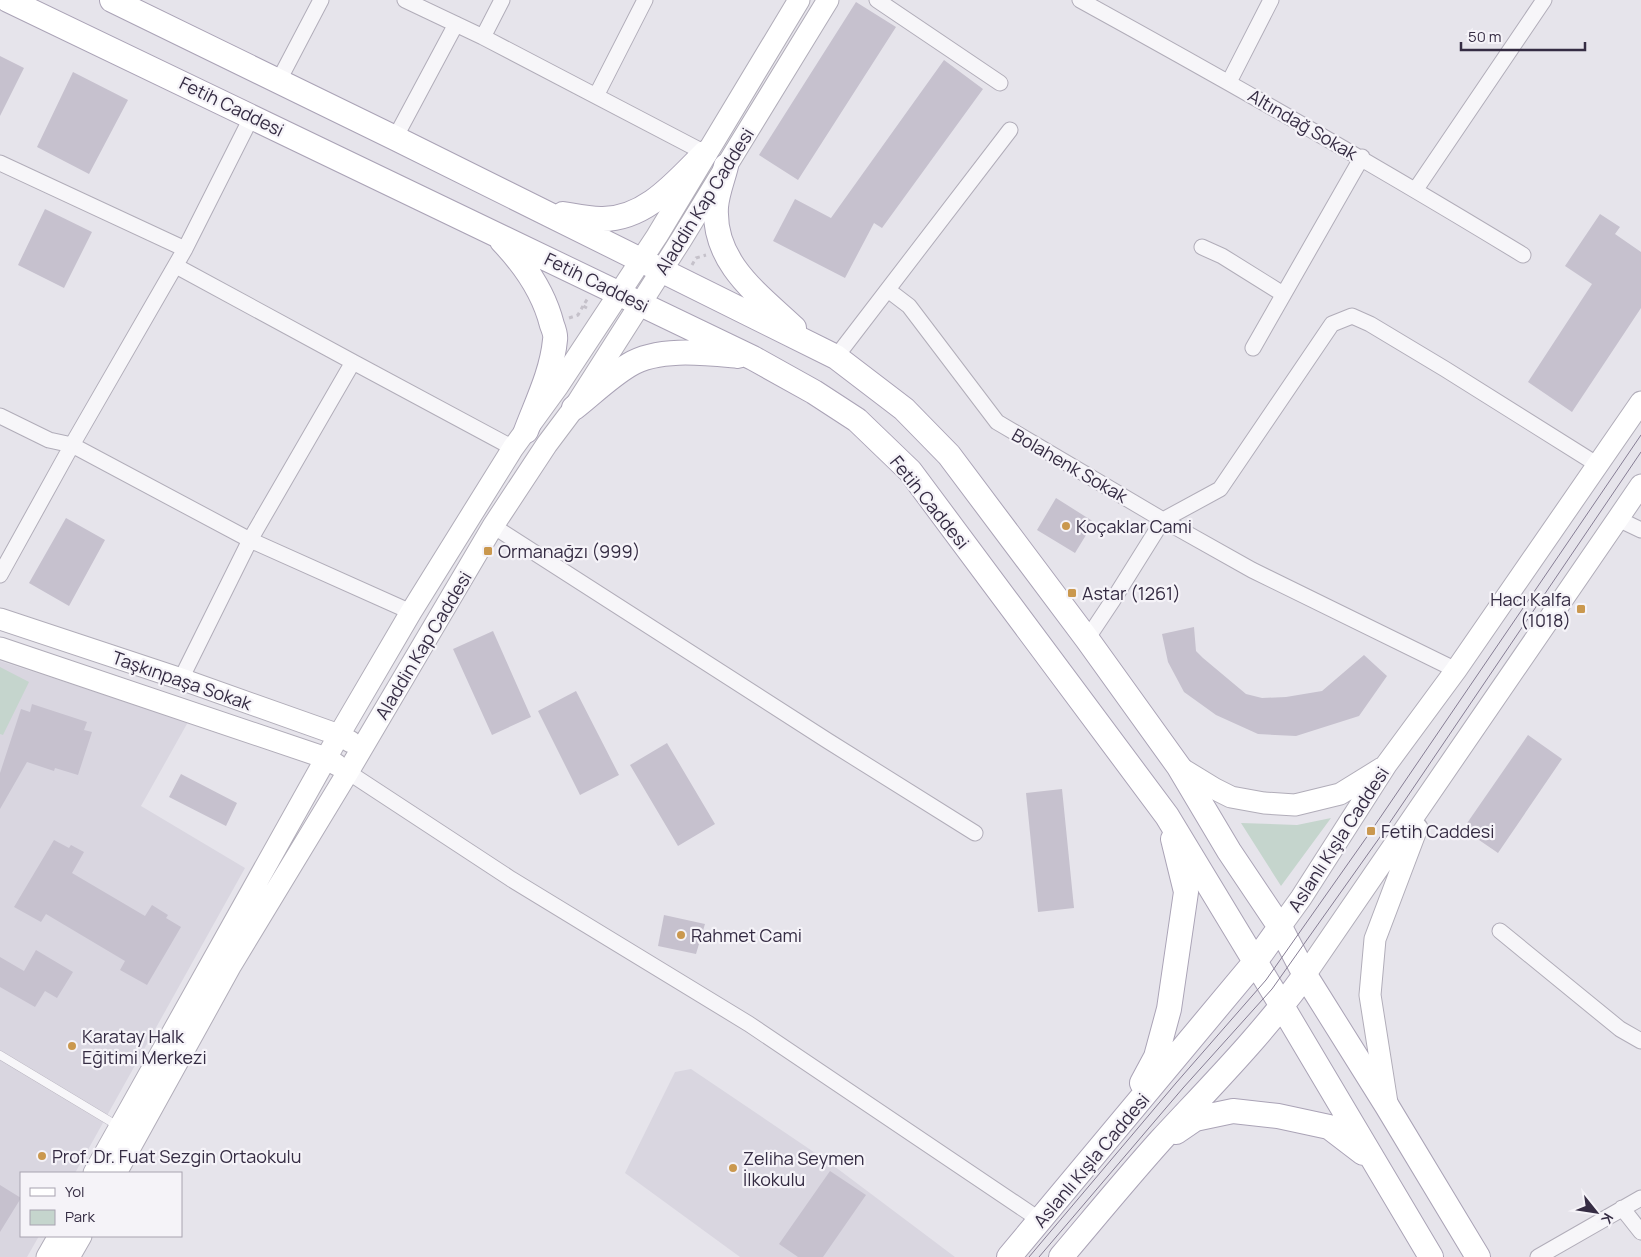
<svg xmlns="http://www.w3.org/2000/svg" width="1641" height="1257" viewBox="0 0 1641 1257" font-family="Manrope,sans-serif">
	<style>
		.built { fill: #d9d6e0 }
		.green { fill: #c5d5cd }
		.building { fill: #c6c1ce }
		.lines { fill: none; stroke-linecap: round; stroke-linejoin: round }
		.lane-casing { stroke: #b1adb9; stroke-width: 9 }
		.street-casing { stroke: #b1adb9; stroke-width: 17 }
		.secondary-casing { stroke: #b1adb9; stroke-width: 23 }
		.primary-casing { stroke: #aaa3b6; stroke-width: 26 }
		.path { stroke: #c5c1ca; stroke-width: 3; stroke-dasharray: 4 4; stroke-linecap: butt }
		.lane { stroke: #f7f6f9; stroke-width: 8 }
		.street { stroke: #f7f6f9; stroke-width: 15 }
		.secondary { stroke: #fff; stroke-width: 21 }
		.primary { stroke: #fff; stroke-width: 24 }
		.tram { stroke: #867d94; stroke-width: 1 }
		.poi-dot { fill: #ca984e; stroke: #f5f3f8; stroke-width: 2 }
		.labels { text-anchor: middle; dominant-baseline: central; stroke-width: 4.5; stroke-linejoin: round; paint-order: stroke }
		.street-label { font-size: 18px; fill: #352c43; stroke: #f5f3f8 }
		.poi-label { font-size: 18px; fill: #352c43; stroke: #f5f3f8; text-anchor: start }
	</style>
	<rect width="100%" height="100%" fill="#e6e4eb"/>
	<!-- built -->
	<path class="built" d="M0 661 188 722 141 806 245 868 75 1173H21V1236H39L27 1257H0Z
		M691 1069 830 1163 955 1257H740L625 1173 675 1072Z"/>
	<!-- green -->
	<path class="green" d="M0 667 29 682 3 735 0 734Z
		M1331 818 1281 886 1241 823 1297 825Z"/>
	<!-- building -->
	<path class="building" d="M856 2 896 27 798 180 759 155Z
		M0 56 24 68 0 116Z
		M944 60 983 89 882 228 874 223 845 278 773 241 795 199 831 218Z
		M73 72 128 100 89 174 37 147Z
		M45 209 92 232 64 288 18 265Z
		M1600 214 1620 227 1615 234 1641 252V308L1572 412 1528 382 1592 284 1565 266Z
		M1056 498 1094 522 1075 553 1037 530Z
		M66 518 105 540 69 606 29 583Z
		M1194 627 1196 651 1203 658 1246 694 1262 698 1286 697 1322 691 1364 655 1387 676 1359 716 1296 736 1258 734 1216 715 1184 692 1168 662 1162 634Z
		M493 631 531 717 492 735 453 649Z
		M576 691 619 775 580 795 538 711Z
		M32 704 87 722 84 730 92 732 78 775 55 768 54 771 27 762 0 809V773L21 709 30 712Z
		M1528 735 1562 759 1498 853 1463 829Z
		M667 743 715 824 678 846 630 765Z
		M181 774 237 803 226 826 169 797Z
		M1062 789 1074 908 1038 912 1026 793Z
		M54 840 69 848 71 845 84 852 72 873 145 916 152 905 168 915 166 918 181 927 147 985 120 970 125 961 46 914 41 922 14 907Z
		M664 915 705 924 696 954 658 946Z
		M36 950 73 972 57 998 45 991 35 1007 0 987V957L24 971Z
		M830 1171 866 1195 823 1257H798L779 1244Z
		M0 1185 21 1198 0 1232Z"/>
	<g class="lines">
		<defs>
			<path id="lane" d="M0 1055 118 1126"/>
			<path id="street" d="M405 0 483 37 705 153
				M877 0 1000 83
				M1080 0C1229 82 1377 166 1523 255
				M483 37 502 0
				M278 82 321 0
				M1229 82 1271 0
				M596 96 645 0
				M395 138 456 24
				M0 163 185 249
				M1416 189 1544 0
				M1202 247 1222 256 1283 294
				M176 266 353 362 250 540 181 679
				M888 290 909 306 997 422 1163 520 1252 570 1456 670
				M1253 348 1362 157
				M836 357 1010 130
				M353 362 513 448
				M0 416 49 440 72 445 250 540 411 612
				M1618 519 1641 530
				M493 526 828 741 975 833
				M0 575 72 445 185 249 252 116
				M1087 639 1113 600 1163 520 1220 489 1332 324 1352 316 1370 324 1445 369 1598 465
				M348 772 511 879 749 1024 1040 1220
				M1500 931 1620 1029 1641 1041
				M1622 1208 1641 1232
				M1538 1257 1641 1198"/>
			<path id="secondary" d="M0 619 181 679 339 735 351 742
				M0 648 326 758 337 765
				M1179 767 1215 789 1231 797 1264 803 1295 805 1340 794 1382 768
				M1280 927 1301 898 1386 765 1456 670 1641 402
				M1305 975 1641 485
				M1387 1103 1370 995 1375 939 1417 828
				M94 1173 339 735 411 612 513 448 558 386 657 236 799 0
				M116 1173 231 965 348 772 493 526 547 444 574 408 681 240 828 0
				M47 1257 59 1236
				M69 1257 81 1236"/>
			<path id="primary" d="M8 0 753 358 814 392 857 420 910 471 1167 816 1282 1006 1431 1257
				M112 0 395 138 836 357 904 409 949 455 1087 639 1179 767 1229 851 1280 927 1305 975 1387 1106 1478 1257
				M726 166C723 179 717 193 716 207 713 263 758 294 794 328
				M563 214C575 216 588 219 601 219 645 220 676 182 705 153
				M502 241C525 265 544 293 552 325 554 330 556 335 555 340 552 372 537 402 526 431
				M574 408C592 394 609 377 629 365 658 347 706 353 738 356
				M1142 1083 1156 1057 1169 1009 1186 892 1173 839
				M1176 1132 1195 1119 1233 1111 1278 1116 1329 1127 1363 1153
				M1009 1257 1255 962 1280 927
				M1061 1257C1094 1218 1126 1179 1160 1141 1210 1087 1262 1035 1305 975"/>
		</defs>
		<!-- lane casing -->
		<use href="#lane" class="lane-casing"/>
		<!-- street casing -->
		<use href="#street" class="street-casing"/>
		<!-- secondary casing -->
		<use href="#secondary" class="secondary-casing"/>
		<!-- primary casing -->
		<use href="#primary" class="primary-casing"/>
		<!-- path -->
		<path class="path" d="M692 265 696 258 706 255
			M587 308 583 306 588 298
			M569 318 578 315 583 306"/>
		<!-- lane -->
		<use href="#lane" class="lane"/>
		<!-- street -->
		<use href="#street" class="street"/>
		<!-- secondary -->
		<use href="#secondary" class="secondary"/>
		<!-- primary -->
		<use href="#primary" class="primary"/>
		<!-- tram -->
		<path class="tram" d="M1029 1257 1176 1083 1266 980 1371 831 1641 435
			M1039 1257 1183 1088 1272 989 1380 837 1641 452"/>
	</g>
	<!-- markers -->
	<g class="poi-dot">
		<circle cx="1066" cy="526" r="5"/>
		<rect x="483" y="546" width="10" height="10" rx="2.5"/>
		<rect x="1067" y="588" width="10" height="10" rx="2.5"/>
		<rect x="1576" y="604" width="10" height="10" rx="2.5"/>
		<rect x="1366" y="826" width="10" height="10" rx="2.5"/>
		<circle cx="681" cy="935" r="5"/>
		<circle cx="72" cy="1046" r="5"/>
		<circle cx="42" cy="1156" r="5"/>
		<circle cx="733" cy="1168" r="5"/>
	</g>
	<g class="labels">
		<!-- street labels -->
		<g class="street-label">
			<text transform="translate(232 106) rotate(26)">Fetih Caddesi</text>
			<text transform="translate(1303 124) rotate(30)">Altındağ Sokak</text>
			<text transform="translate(704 201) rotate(-58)">Aladdin Kap Caddesi</text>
			<text transform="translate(597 282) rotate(26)">Fetih Caddesi</text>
			<text transform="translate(1070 465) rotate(30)">Bolahenk Sokak</text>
			<text transform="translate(930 502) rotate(51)">Fetih Caddesi</text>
			<text transform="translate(423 645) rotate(-59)">Aladdin Kap Caddesi</text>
			<text transform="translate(182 680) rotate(19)">Taşkınpaşa Sokak</text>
			<text transform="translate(1338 839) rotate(-57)">Aslanlı Kışla Caddesi</text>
			<text transform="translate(1091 1160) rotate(-50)">Aslanlı Kışla Caddesi</text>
		</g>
		<!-- poi labels -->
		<g class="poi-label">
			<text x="1076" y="526">Koçaklar Cami</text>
			<text x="498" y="551">Ormanağzı (999)</text>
			<text x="1082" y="593">Astar (1261)</text>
			<text x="1571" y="599" text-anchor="end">Hacı Kalfa<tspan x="1571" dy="21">(1018)</tspan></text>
			<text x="1381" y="831">Fetih Caddesi</text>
			<text x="691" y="935">Rahmet Cami</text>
			<text x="82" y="1036">Karatay Halk<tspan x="82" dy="21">Eğitimi Merkezi</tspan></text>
			<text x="52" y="1156">Prof. Dr. Fuat Sezgin Ortaokulu</text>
			<text x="743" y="1158">Zeliha Seymen<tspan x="743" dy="21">İlkokulu</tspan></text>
		</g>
	</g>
	<!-- legend -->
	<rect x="20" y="1172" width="162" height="65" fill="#f5f3f8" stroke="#a8a3b0"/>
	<rect x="30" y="1188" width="25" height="8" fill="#ffffff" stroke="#a8a3b0"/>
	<text x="65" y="1197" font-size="15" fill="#352c43">Yol</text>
	<rect x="30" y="1210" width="25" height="15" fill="#c5d5cd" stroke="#a8a3b0"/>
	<text x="65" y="1222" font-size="15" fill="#352c43">Park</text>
	<!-- north arrow -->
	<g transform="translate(1596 1212) rotate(120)" stroke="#f5f3f8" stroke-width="4" paint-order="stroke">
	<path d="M0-4L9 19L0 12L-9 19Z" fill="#352c43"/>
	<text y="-8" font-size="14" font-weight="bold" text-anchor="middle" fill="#352c43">K</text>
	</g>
	<!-- scale -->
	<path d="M1461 42v8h124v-8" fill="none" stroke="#352c43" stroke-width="2.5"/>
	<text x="1468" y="42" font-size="15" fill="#352c43" stroke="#f5f3f8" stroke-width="4" paint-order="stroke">50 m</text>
</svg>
